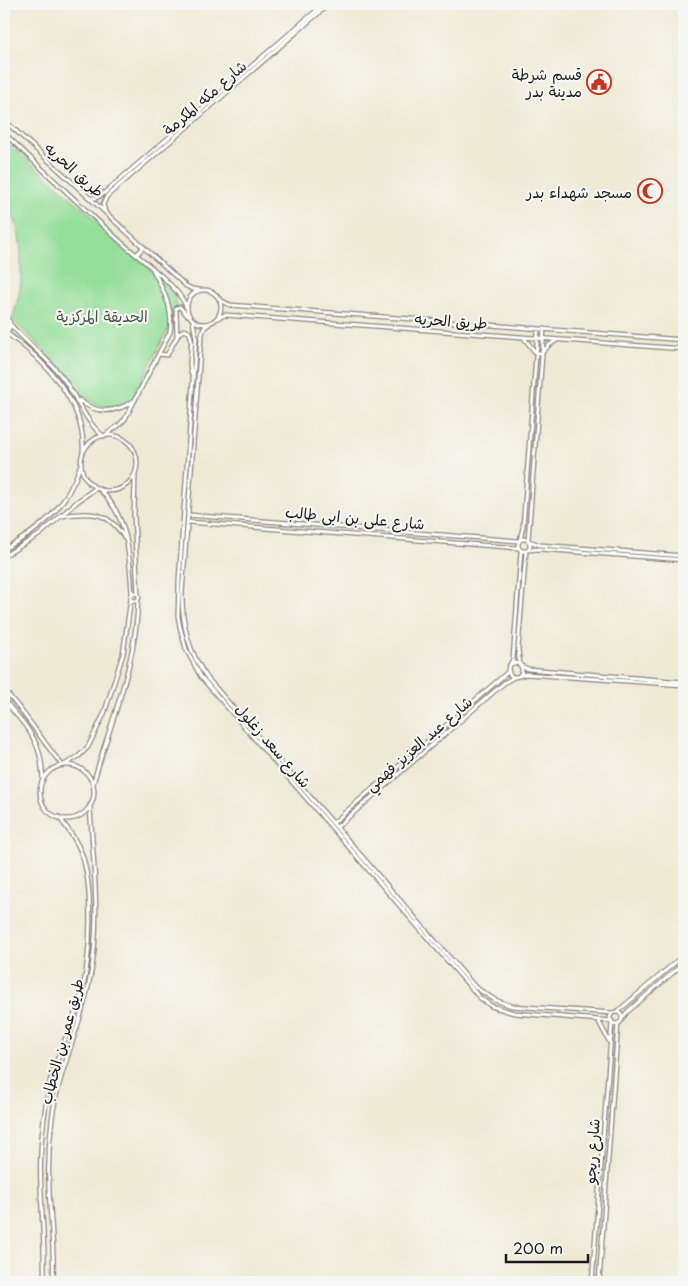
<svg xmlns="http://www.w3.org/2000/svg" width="688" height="1286" viewBox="0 0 688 1286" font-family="'Playpen Sans','Playpen Sans Arabic',sans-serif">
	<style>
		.green { fill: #94de9a; stroke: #587d5b }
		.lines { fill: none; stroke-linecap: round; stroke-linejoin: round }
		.tertiary-casing { stroke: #868379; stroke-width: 5.5 }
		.secondary-casing { stroke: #868379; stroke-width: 5.5 }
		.tertiary { stroke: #fff; stroke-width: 3 }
		.secondary { stroke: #fff; stroke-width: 3 }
		.labels { text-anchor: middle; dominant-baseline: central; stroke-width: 4.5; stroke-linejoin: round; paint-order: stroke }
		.poi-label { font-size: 15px; fill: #1c1c1c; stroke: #f6f6f2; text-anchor: end }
		.street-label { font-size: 15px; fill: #1c1c1c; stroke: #f6f6f2 }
		.park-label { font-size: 15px; fill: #405642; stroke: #f6f6f2 }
	</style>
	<rect width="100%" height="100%" fill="#f6f6f2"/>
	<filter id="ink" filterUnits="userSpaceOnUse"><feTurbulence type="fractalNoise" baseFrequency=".02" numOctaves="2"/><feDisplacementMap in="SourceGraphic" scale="10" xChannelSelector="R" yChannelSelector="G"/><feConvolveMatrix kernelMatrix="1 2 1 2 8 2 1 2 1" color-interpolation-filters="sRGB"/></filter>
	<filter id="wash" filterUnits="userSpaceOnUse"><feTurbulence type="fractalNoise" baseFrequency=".0096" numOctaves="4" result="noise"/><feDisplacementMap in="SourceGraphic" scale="20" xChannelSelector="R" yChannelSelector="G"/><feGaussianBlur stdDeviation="1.12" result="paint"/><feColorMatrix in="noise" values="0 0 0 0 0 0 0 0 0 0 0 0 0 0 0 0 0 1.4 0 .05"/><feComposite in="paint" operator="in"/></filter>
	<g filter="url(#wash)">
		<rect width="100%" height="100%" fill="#efead6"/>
		<!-- green -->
		<path class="green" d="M4 140 81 206 175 292 177 309 174 318 133 398 127 403 112 408 96 404 82 396 46 352 13 321V317L19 294 21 281V252L19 234 4 186Z"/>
	</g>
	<g filter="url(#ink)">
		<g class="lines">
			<defs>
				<path id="tertiary" d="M90 198H96L103 194 324 4
					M105 212 103 204 107 196 329 4
					M220 300 230 305 684 340
					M4 317C9 319 11 323 9 329L4 332
					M217 318 225 315 684 349
					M10 324C26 343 47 357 62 377 76 395 84 420 102 435
					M5 332C43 358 86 402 83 452
					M524 338 536 353H542L548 346 557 340
					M159 354 167 355 179 333 184 330 189 332C196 344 185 362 193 378
					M79 400C97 415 116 413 135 400
					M81 463a28 28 0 1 1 56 0a28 28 0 1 1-56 0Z
					M104 436 118 426 125 419 170 332C174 310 163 289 153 270
					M135 476 134 515 138 595
					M100 490C130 519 129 556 132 594
					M188 515 519 541
					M62 516C91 511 109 511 125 539
					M188 522 518 548
					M518 545a6 6 0 1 1 12 0a6 6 0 1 1-12 0Z
					M520 540 523 527 538 329
					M528 540 544 329
					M529 541 540 545 684 556
					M4 549C43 529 67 506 81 464
					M528 550 539 549 684 560
					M4 556 39 535 78 501 96 488
					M131 597a4 4 0 1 1 8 0a4 4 0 1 1-8 0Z
					M508 670a7 7 0 1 1 14 0a7 7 0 1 1-14 0Z
					M510 665 513 659 521 551
					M520 665 518 649 526 551
					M521 666 528 669 684 682
					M519 676 526 674 684 685
					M4 690C25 713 42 740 62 765
					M4 700C17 716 33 731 39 752 42 761 42 770 43 779
					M64 765 79 756 88 747 104 714 123 654 131 598
					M40 792a27 27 0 1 1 54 0a27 27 0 1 1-54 0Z
					M93 784C110 723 137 663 138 599
					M333 823 509 671
					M337 827 504 683 514 677
					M617 1012 684 955
					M622 1019 627 1012 684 963
					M44 1282C46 1230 36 1179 43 1127 45 1111 47 1094 51 1078 60 1049 74 1021 82 992 91 956 94 887 81 852 76 839 67 828 59 817
					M53 1282C55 1250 50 1219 49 1187 48 1165 49 1141 52 1119 58 1072 80 1029 89 983 102 925 93 864 90 805"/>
				<path id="secondary" d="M4 7 7 4
					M4 120 186 286 192 289 200 290
					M4 133C43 170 82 207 122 243 139 258 180 287 186 307
					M136 255 144 247
					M187 307a17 17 0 1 1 34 0a17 17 0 1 1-34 0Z
					M193 322 196 338 179 580 178 616 180 627 186 649 201 677 479 997 491 1006 514 1013 612 1021
					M209 324 204 328 201 338 182 594C182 626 189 653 208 679L475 987 495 1000 512 1006 613 1013
					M177 337 176 308 180 307 187 315
					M610 1018a6 6 0 1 1 12 0a6 6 0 1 1-12 0Z
					M598 1020 610 1043
					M592 1282 612 1022
					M599 1282 618 1023"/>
			</defs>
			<!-- tertiary casing -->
			<use href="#tertiary" class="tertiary-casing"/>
			<!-- secondary casing -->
			<use href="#secondary" class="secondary-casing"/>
			<!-- tertiary -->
			<use href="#tertiary" class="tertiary"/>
			<!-- secondary -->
			<use href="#secondary" class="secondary"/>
		</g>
	</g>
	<!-- icons -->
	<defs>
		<symbol id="civic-ring" viewBox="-11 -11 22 22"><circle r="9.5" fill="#f6f6f2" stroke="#c8321e" stroke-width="1.5"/><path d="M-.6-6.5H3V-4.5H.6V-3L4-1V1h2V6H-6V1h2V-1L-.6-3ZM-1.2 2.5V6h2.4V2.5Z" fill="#c8321e"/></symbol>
		<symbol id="mosque-ring" viewBox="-11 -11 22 22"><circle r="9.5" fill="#f6f6f2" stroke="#c8321e" stroke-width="1.5"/><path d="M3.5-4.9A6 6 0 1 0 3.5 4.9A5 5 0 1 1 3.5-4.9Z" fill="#c8321e"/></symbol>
	</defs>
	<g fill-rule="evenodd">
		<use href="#civic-ring" x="585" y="68" width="28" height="28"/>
		<use href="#mosque-ring" x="636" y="177" width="28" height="28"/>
	</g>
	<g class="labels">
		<!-- poi labels -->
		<g class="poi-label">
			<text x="582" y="73">قسم شرطة<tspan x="582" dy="17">مدينة بدر</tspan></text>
			<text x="632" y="191">مسجد شهداء بدر</text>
		</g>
		<!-- street labels -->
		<g class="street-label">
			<text transform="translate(204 97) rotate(-41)">شارع مكه المكرمة</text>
			<text transform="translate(75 169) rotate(42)">طريق الحريه</text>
			<text transform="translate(451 320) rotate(4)">طريق الحريه</text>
			<text transform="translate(355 517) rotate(5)">شارع على بن ابى طالب</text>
			<text transform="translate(418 743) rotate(-41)">شارع عبد العزيز فهمي</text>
			<text transform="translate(274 745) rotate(49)">شارع سعد زغلول</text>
			<text transform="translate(61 1041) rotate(-75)">طريق عمر بن الخطاب</text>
			<text transform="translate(591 1151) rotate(-86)">شارع ريجو</text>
		</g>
		<!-- park labels -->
		<g class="park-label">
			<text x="102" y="315">الحديقة المركزية</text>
		</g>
	</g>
	<!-- margin -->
	<rect width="688" height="1286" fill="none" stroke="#f6f6f2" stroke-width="20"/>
	<!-- scale -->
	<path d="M506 1254v8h82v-8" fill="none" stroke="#1c1c1c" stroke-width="2.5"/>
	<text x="513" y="1254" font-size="15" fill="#1c1c1c" stroke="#f6f6f2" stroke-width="4" paint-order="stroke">200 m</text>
</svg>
